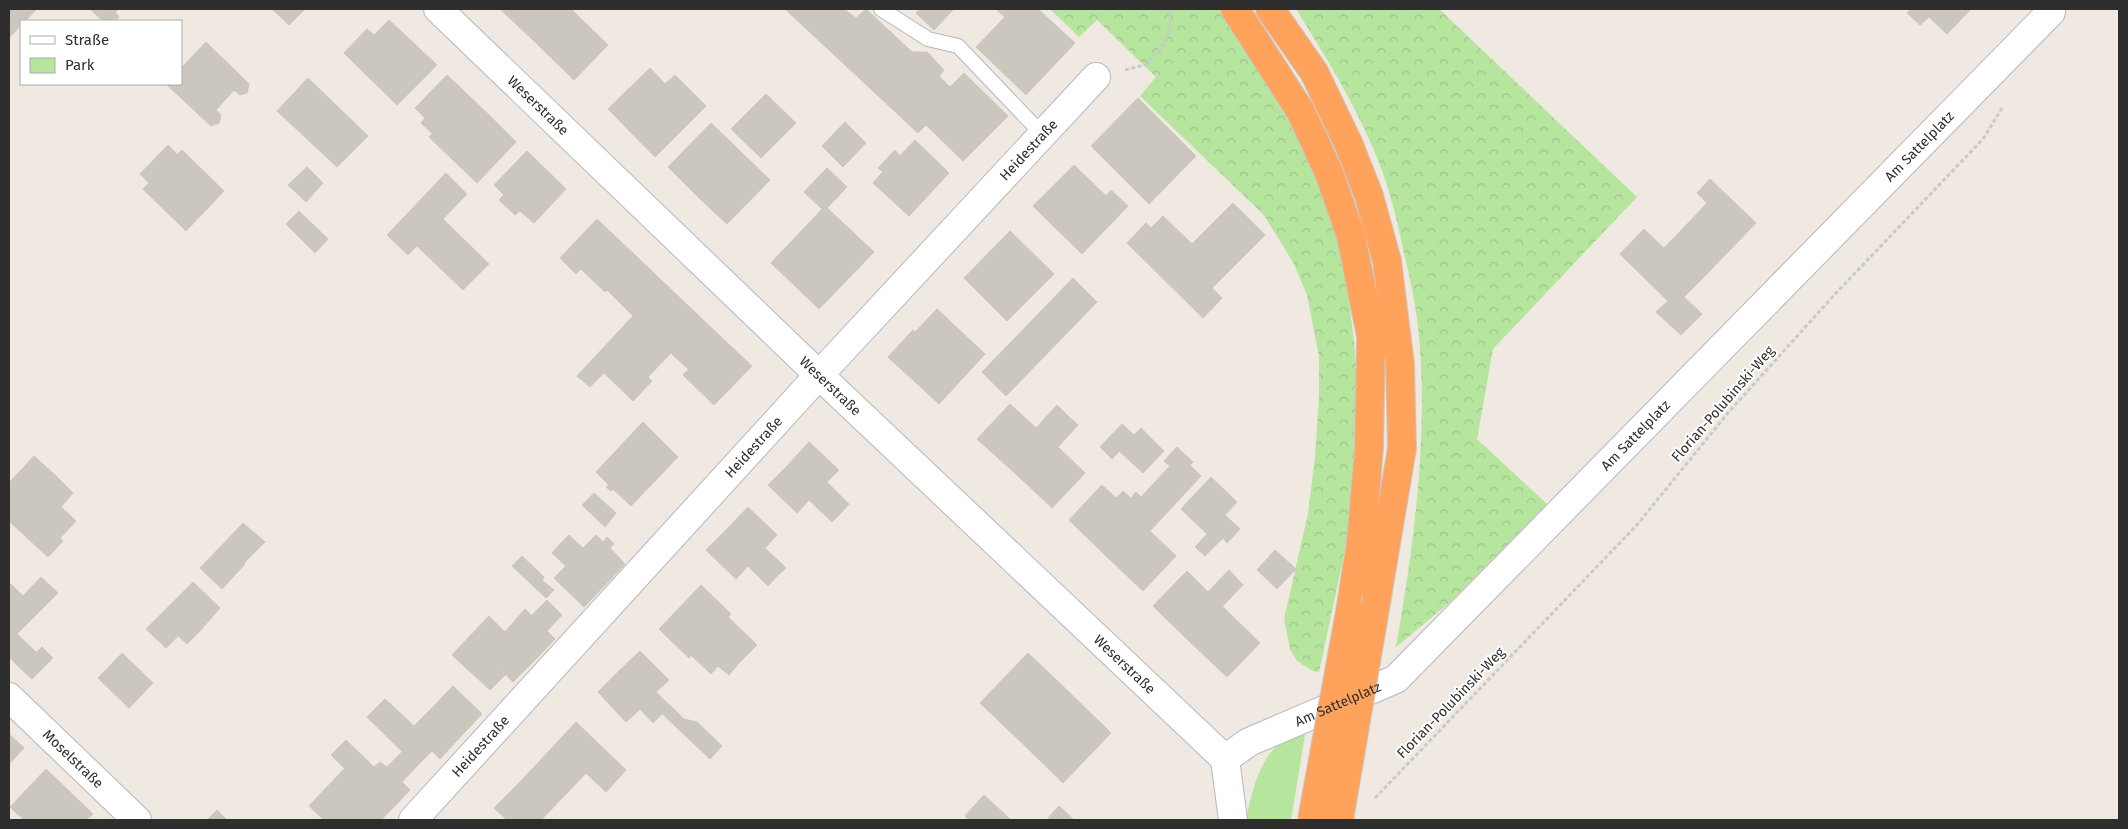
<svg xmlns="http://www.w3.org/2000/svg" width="2128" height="829" viewBox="0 0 2128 829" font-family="'Fira Sans',sans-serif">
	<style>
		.green { fill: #b6e59e }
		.forest { fill: url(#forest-crowns) }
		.building { fill: #cbc7bf; stroke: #cbc5ba }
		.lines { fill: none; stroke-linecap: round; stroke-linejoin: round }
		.service-casing { stroke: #b4b7c1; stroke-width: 16 }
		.minor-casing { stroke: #b4b7c1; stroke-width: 30 }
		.motorway-casing { stroke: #c9c9c9; stroke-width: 30 }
		.path { stroke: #c9c9c9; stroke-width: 3; stroke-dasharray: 4 2.5; stroke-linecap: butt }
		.service { stroke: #fff; stroke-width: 14 }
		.minor { stroke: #fff; stroke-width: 28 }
		.motorway { stroke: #ffa35c; stroke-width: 28 }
		.motorway-bridge-casing { stroke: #c9c9c9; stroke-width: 30; stroke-linecap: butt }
		.path-bridge { stroke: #c9c9c9; stroke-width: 3; stroke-dasharray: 4 2.5; stroke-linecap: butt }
		.motorway-bridge { stroke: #ffa35c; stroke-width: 28 }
		.labels { text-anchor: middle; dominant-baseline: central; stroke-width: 4; stroke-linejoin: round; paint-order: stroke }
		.street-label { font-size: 14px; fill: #2e2e2e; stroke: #fff }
	</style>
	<defs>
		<pattern id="forest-crowns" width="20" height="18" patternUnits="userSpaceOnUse" patternTransform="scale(1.25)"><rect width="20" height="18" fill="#b6e59e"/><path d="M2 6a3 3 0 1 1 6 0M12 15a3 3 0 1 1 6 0" fill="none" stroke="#9dc588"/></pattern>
	</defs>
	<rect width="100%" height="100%" fill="#efe9e1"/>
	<!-- green -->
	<path class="green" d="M1306 729 1291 820H1246C1252 792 1258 761 1281 742 1288 736 1298 733 1306 729Z"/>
	<!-- forest -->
	<path class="forest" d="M1050 9H1220L1246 42 1296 123 1335 227 1346 276 1354 341 1359 415 1357 475 1347 541 1319 672 1311 670 1297 661 1290 649 1284 619 1308 514 1315 457 1319 398V356L1307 295 1294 264 1264 215 1140 96 1156 77 1097 20 1079 37Z
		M1296 9H1439L1637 197 1493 349 1477 439 1547 504 1449 603 1396 647C1413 549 1427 449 1420 349 1418 315 1411 282 1403 249 1396 214 1387 180 1373 148 1352 99 1324 54 1296 9Z"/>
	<!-- building -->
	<path class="building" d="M9 9H37L25 21H21V25L9 38Z
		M90 9H119L115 12 119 17 115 21H103Z
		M272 9H305L289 25Z
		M500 9H566L534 41Z
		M566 9H571L608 45 574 80 534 41Z
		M785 9H844L856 18 866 9 912 52H927L944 70 939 76 950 87 964 73 1008 116 963 161 926 125 918 133Z
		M920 9H954L934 30 916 13Z
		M996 9H1038L1075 43 1026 95 976 47 1005 17Z
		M1911 9H1971L1947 34 1929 17 1920 25 1907 13Z
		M389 20 437 65 397 105 344 53 367 29 374 35Z
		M206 42 249 84 247 93 240 95 234 90 225 100 186 63Z
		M186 63 225 100 216 110 221 115 219 123 211 126 166 84H181V68Z
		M650 68 665 84 675 75 706 106 655 157 608 109Z
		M447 75 487 113 455 146 441 132 436 137 421 123 425 118 415 108Z
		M308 78 368 136 337 167 277 111Z
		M766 94 796 123 761 158 731 129Z
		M1138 98 1196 156 1149 204 1091 146Z
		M487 113 516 142 477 183 429 137 432 134 436 137 441 132 455 146Z
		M845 122 866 143 843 167 822 146Z
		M711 123 740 151 697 196 668 167Z
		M915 140 949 173 909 216 873 183 883 172 878 168 895 150 900 156Z
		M168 145 177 154 149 183 140 174Z
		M182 150 224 191 186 231 143 189Z
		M527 151 566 189 534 223 520 211 515 215 499 200 504 195 494 185Z
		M740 151 770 180 727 224 697 196Z
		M1074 165 1106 196 1111 190 1128 206 1082 254 1033 206Z
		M307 167 323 183 306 202 288 185Z
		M827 168 847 187 827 208 825 206 822 209 804 192Z
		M446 173 467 194 408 255 387 235Z
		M1710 179 1756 223 1727 253 1692 219 1707 203 1697 193Z
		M1233 203 1265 235 1212 288 1151 228 1163 216 1192 244Z
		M825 206 874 252 819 309 771 263Z
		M299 211 328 239 315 253 286 224Z
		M443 219 489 264 463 290 417 246Z
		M597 219 637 257 605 292 581 269 576 274 560 258Z
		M1692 219 1727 253 1699 282 1664 248Z
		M1146 223 1222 298 1203 318 1127 243Z
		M1644 229 1699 282 1674 307 1620 254Z
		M1010 231 1054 274 1007 321 964 278Z
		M637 257 678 296 590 387 577 376 633 316 607 290Z
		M1073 278 1097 302 1006 396 982 372Z
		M678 296 720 336 688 369 671 353 648 377 652 381 633 401 604 373Z
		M1684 297 1702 314 1681 335 1656 312 1668 301 1674 307Z
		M937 309 985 354 939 404 888 357 913 330 915 332Z
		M720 336 752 366 714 405 683 375Z
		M1010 404 1036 428 1057 405 1069 417 1016 474 977 439Z
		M1069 417 1078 425 1058 447 1085 473 1052 508 1016 474Z
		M643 422 678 457 631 506 613 489 611 491 606 487 609 485 596 472Z
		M1122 424 1134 435 1112 459 1100 447Z
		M1141 428 1164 451 1143 473 1119 451Z
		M809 442 839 470 827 482 849 504 841 513 789 464Z
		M1177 447 1193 462 1105 555 1069 520 1102 485 1116 498 1123 491 1131 498 1136 492 1141 497 1170 466 1164 461Z
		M34 456 55 475 10 522 9 483Z
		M789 464 841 513 832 522 809 500 797 513 768 485Z
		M1190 465 1201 476 1150 531 1176 556 1143 591 1105 555Z
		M55 475 73 493 61 507 76 521 60 538 63 541 48 557 10 522Z
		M1211 477 1237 502 1207 534 1181 509Z
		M594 493 616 513 605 527 582 505Z
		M748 507 777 535 765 548 786 568 777 576 728 528Z
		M1225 515 1240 529 1227 543 1223 538 1205 556 1195 547Z
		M243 523 265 542 244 563 224 543Z
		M728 528 777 576 768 586 748 566 736 579 706 550Z
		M569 535 583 548 596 535 603 542 607 537 614 544 610 548 625 564 605 585 560 544Z
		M224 543 245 564 222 589 200 568Z
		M560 544 605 585 584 607 554 578 566 566 552 553Z
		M1275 550 1296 569 1277 589 1257 570Z
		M522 556 544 577 542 580 554 590 546 598 512 566Z
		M1229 570 1243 585 1189 641 1153 606 1187 571 1208 592Z
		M41 577 58 593 21 630 9 619V587L11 584 23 596Z
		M193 582 220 608 199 632 170 605Z
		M701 585 731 614 728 617 757 645 739 663 680 607Z
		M547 600 562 615 547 631 531 616Z
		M170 605 199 632 187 644 158 617Z
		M1222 606 1260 643 1227 677 1189 641Z
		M680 607 739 663 729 675 718 666 711 674 691 655 689 658 659 629Z
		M525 609 555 639 534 661 505 632Z
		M489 616 534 661 513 682 469 637Z
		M158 617 178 636 166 648 146 629Z
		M9 619 21 630 17 634 36 652 20 668 9 657Z
		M469 637 505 675 490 690 452 655Z
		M42 647 53 658 32 679 20 668Z
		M640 651 669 680 656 692 684 719 697 722 722 746 710 759 618 672Z
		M122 653 153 683 129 708 98 678Z
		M1028 653 1070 693 1022 743 980 703Z
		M618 672 662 714 653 723 640 709 626 722 598 692Z
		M453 686 482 714 461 736 432 708Z
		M1070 693 1111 733 1063 783 1022 743Z
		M385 699 414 726 432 708 461 736 440 759 432 751 417 766 367 717Z
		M576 722 626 770 606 792 586 773 566 794 536 765Z
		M9 734 24 748 9 764Z
		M346 740 374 767 380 762 387 767 402 752 417 766 402 782 410 790 389 812 331 755Z
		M536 765 566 794 545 816 515 787Z
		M345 768 389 812 381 820H324L309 806Z
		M46 769 69 791 42 820H24L10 807Z
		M515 787 545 816 541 820H507L494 808Z
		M69 791 93 814 86 820H42Z
		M984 795 1011 820H969L965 816Z
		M1059 806 1074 820H1050L1048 818Z
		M217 810 227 820H207Z"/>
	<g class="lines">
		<defs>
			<path id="service" d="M881 9 928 39 958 46 1042 134"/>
			<g id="minor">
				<path id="s1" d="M438 9 819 375 1225 759"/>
				<path id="s2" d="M9 697 137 820"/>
				<path id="s3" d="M1225 759 1249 742 1396 679 2051 12 2048 9"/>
				<path d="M1225 759 1233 820"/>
				<path id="s4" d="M413 820 819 375 1096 77"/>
			</g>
			<path id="motorway" d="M1235 9 1301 112 1329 173 1351 236 1371 336 1369 448 1361 542 1350 612
				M1270 9 1314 72 1349 145 1369 196 1387 261 1400 364 1402 448 1377 597"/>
		</defs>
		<!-- service casing -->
		<use href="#service" class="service-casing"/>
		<!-- minor casing -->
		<use href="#minor" class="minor-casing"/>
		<!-- motorway casing -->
		<use href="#motorway" class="motorway-casing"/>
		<!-- path -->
		<path class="path" d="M1125 70 1144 65 1161 48 1167 38 1171 24 1168 9
			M1375 798 1636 526 1728 413 1836 293 1983 139 2002 108"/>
		<!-- service -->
		<use href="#service" class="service"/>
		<!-- minor -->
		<use href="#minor" class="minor"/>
		<!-- motorway -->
		<use href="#motorway" class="motorway"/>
		<defs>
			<path id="motorway-bridge" d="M1312 820 1350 612
				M1339 820 1377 597"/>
		</defs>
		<!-- motorway-bridge casing -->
		<use href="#motorway-bridge" class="motorway-bridge-casing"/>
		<!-- path-bridge -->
		<path class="path-bridge" d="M1154 9 1157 10 1174 9"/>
		<!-- motorway-bridge -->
		<use href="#motorway-bridge" class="motorway-bridge"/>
	</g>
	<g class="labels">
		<!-- street labels -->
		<g class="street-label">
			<text stroke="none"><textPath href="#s1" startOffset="139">Weserstraße</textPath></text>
			<text stroke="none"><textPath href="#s3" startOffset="936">Am Sattelplatz</textPath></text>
			<text stroke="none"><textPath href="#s4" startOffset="910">Heidestraße</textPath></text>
			<text stroke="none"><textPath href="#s1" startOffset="544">Weserstraße</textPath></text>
			<text transform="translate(1723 404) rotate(-49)">Florian-Polubinski-Weg</text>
			<text stroke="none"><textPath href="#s3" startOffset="531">Am Sattelplatz</textPath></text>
			<text stroke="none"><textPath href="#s4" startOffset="505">Heidestraße</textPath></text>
			<text stroke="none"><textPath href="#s1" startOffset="949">Weserstraße</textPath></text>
			<text transform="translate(1451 703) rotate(-46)">Florian-Polubinski-Weg</text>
			<text stroke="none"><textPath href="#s3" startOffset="126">Am Sattelplatz</textPath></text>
			<text stroke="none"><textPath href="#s4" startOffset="100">Heidestraße</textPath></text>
			<text stroke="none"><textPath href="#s2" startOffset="89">Moselstraße</textPath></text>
		</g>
	</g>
	<!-- border -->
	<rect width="2128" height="829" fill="none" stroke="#2e2e2e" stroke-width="20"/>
	<!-- legend -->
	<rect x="20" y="20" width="162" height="65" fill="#ffffff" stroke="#ababab"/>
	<rect x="30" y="36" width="25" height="8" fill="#ffffff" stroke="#ababab"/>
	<text x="65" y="45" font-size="15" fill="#2e2e2e">Straße</text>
	<rect x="30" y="58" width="25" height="15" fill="#b6e59e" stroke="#ababab"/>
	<text x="65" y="70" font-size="15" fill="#2e2e2e">Park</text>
</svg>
